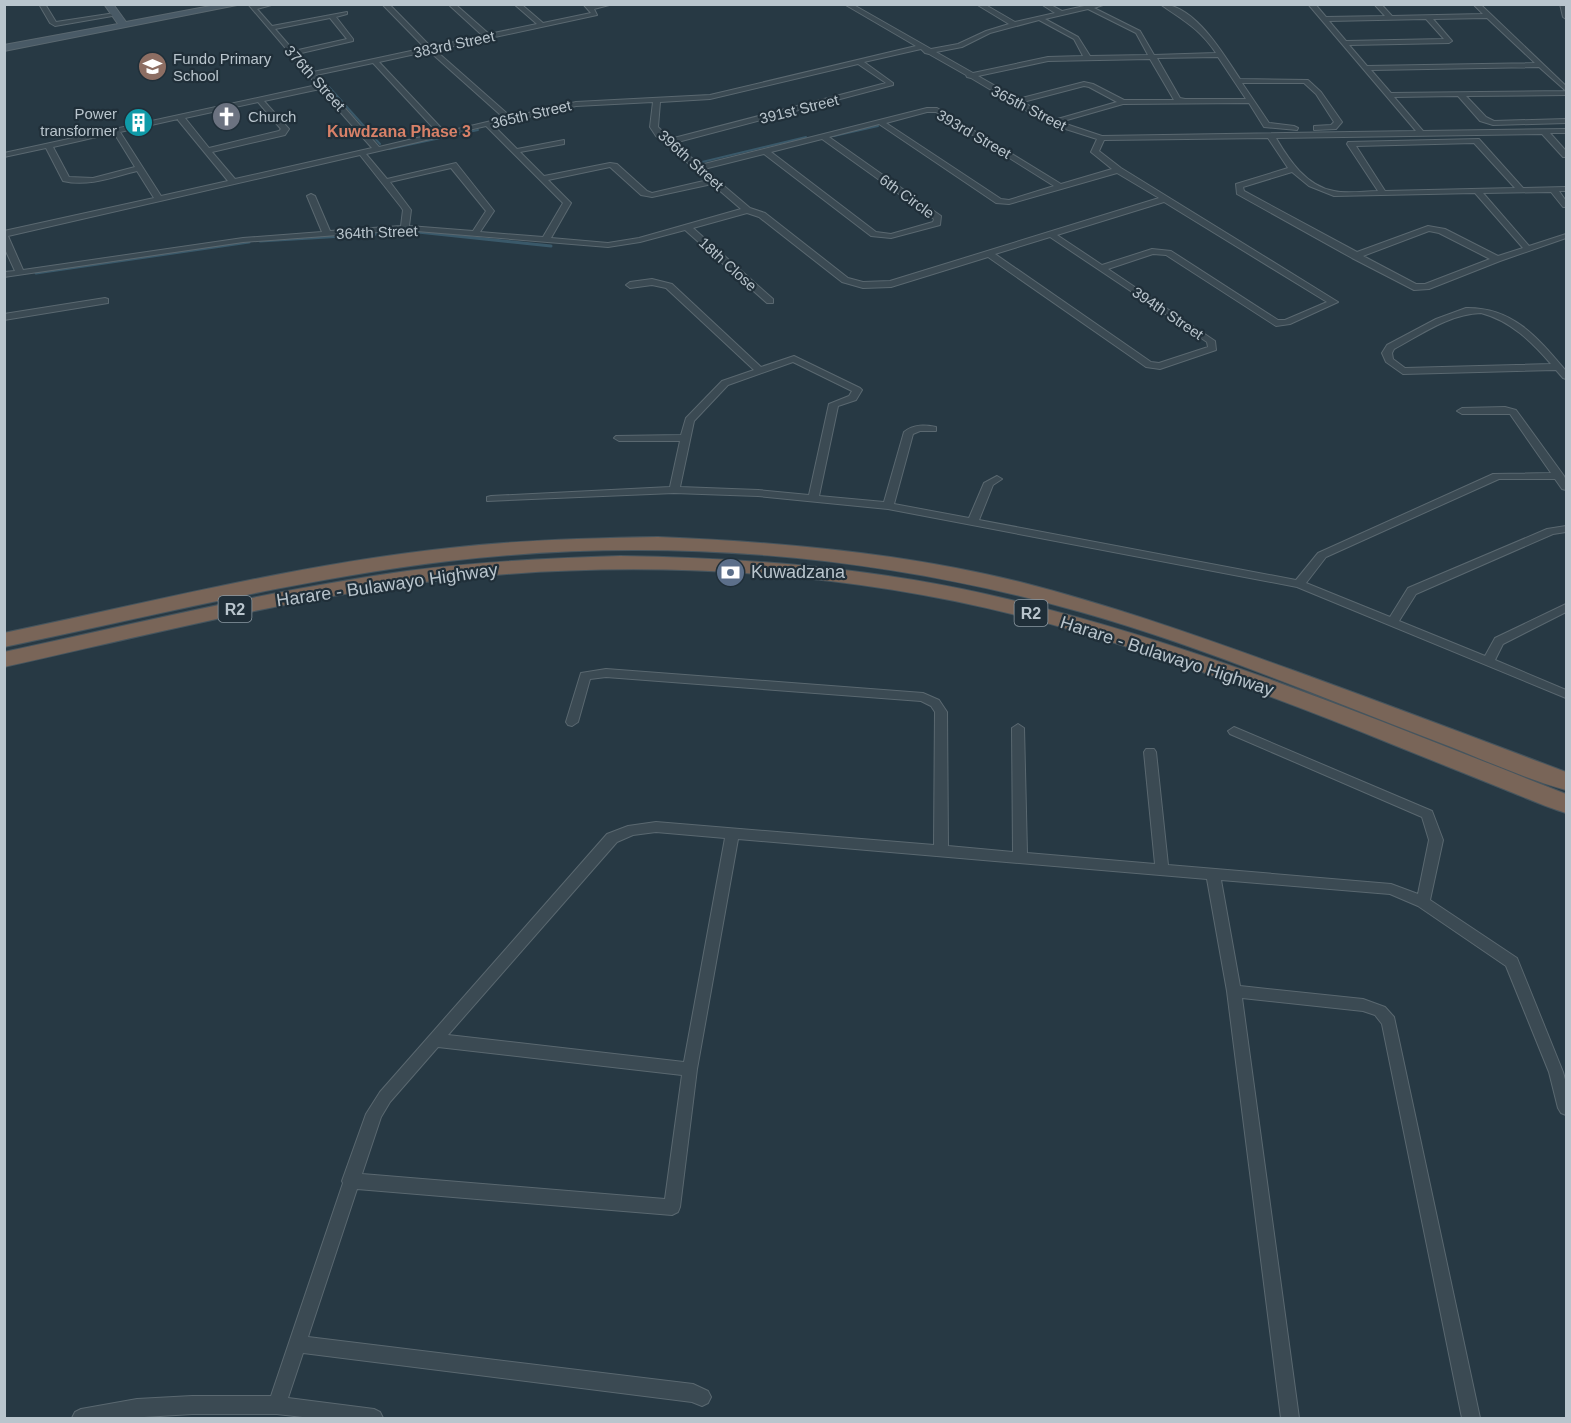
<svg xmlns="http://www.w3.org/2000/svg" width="1571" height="1423" viewBox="0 0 1571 1423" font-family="Arial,sans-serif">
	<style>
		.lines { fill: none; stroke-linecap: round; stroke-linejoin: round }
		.stream-far1 { stroke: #3a596a; stroke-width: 2 }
		.stream { stroke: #3a596a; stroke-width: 3 }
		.street-casing { stroke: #5a6870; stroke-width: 2 }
		.secondary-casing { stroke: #5a6870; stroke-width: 2 }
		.highway-casing { stroke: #46555e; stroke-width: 2 }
		.street { fill: #3b4a53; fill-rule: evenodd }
		.secondary { fill: #495a66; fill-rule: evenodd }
		.highway { fill: #796558; fill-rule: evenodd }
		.labels { text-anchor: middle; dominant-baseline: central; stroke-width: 4.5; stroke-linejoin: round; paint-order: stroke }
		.far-street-label { font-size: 15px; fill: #b9c5cd; stroke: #202f39 }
		.far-poi-label { font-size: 15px; fill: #b9c5cd; stroke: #202f39; text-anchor: start }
		.far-neighbourhood-label { font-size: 16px; font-weight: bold; fill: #d88168; stroke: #202f39 }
		.shield { fill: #202f39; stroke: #8b98a1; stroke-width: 1.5 }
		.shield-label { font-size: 16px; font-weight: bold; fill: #b9c5cd }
		.poi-label { font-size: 18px; fill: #b9c5cd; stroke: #202f39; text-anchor: start }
		.street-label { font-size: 18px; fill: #b9c5cd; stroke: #202f39 }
	</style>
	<rect width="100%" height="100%" fill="#273944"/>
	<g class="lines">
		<!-- stream-far1 -->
		<path class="stream-far1" d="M329 87 380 144
			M834 136 878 126
			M389 149 478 130
			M702 162 806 137"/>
		<!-- stream -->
		<path class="stream" d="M418 232 551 246
			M260 241 411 232
			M36 273 249 242"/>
		<defs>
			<path id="street" d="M39 4H45L56 22 115 13 118 15 55 26 50 23Z
				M248 4H275L257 9 272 26 347 12V14L336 17 353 39V41L297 54 313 72 425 48 382 4H389L431 47 483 36 448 4H455L489 34 537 24 514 4H521L543 23 591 13 583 4 591 6 613 4 594 9 597 15 435 50 511 117 576 102 710 95 916 46 844 4H852L931 49 958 44 986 31 1009 24 976 4H984L1015 22 1055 13 1041 4H1049L1062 11 1093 4H1106L1094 8 1140 31 1154 55 1216 53C1199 28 1184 21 1160 4 1195 4 1223 54 1240 79L1308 80 1321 92 1342 122 1336 129 1314 130V126L1331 125 1334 122 1316 94 1304 83H1242L1269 123 1294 126 1298 128 1297 130 1264 127 1249 103 1123 104 1060 122 1102 136 1416 131 1308 4H1315L1326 17 1385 16 1374 4H1381L1392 16 1483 14 1473 4H1480L1566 86V95L1466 96 1486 117 1494 121 1566 119V123L1493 125 1480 121 1458 96 1394 97 1423 131 1566 129V133H1550L1566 151V157H1563L1542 134 1276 138C1289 160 1306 186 1334 191 1347 194 1364 191 1378 191L1347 144 1348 142 1479 139 1523 188 1566 187V191H1559L1566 201V207H1563L1551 192 1483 193 1529 246 1566 234V238L1500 261 1429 289 1414 290 1352 258 1237 194 1236 184 1288 168 1268 138 1104 140 1099 151 1121 168 1338 302 1290 324 1276 326 1166 255 1153 254 1108 269 1215 341 1216 350 1160 369 1146 367 988 257 891 287 863 288 842 282 759 217 747 213 693 228 773 299V303H767L685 230 640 242 608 247 405 230 243 242 4 277V272L15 271 4 247V231L154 198 137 171C113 177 89 187 63 181L46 148 4 157V153L317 85ZM1088 9 1136 33 1148 55 1090 56 1078 37 1045 19ZM330 18 347 39 294 51 275 29ZM1487 18 1535 63 1367 66 1349 45 1449 43 1452 41 1433 19ZM1426 19 1444 39 1346 41 1329 21ZM1039 20 1074 39 1083 56 1048 57 973 73 936 52 962 47 990 33ZM921 49 925 53 929 54 966 75 967 77 971 78 1013 103 1050 124 1097 139 1091 152 1112 169 1061 184 937 108H927L700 165 674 143 893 85V83L864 62ZM429 51 504 118 445 132 379 62ZM1218 57 1246 99H1185L1180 98 1157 58ZM1150 59 1174 100H1124L1093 84 1084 82 1018 99 978 76 1048 61ZM373 63 438 133 379 147 316 75ZM858 64 886 83 670 139 658 127 660 102 710 99ZM1539 67 1566 91 1391 93 1371 70ZM1084 86 1089 87 1117 102 1054 120 1023 102ZM320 89 372 148 235 179 212 152 285 135 289 129 264 101ZM258 102 281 129 279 131 209 148 185 118ZM653 102 650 127 656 136 708 180 652 193 647 191 617 164 610 163 544 176 520 152 564 144V140L517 149 493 125 576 106ZM927 112H936L1054 186 1009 200 1001 199 886 123ZM178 119V120L228 181 161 196 120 132ZM879 124 996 203 1009 204 1117 173 1159 198 890 281 863 282 848 278 765 213 750 208 704 169 764 154 871 236 891 238 940 225 941 216 829 137ZM486 126 563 203 543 237 480 232 494 211 456 163 387 179 366 154ZM114 133 135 167 93 178 69 177 53 147ZM822 139 934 219 933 222 891 234 876 232 771 152ZM1474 143 1515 188 1385 191 1356 146ZM360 155 401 207 403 210 401 226 330 231 315 196 311 194 307 196 322 232 243 238 23 270 8 236ZM610 167 641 195 652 197 712 184 741 209 639 238 608 243 551 238 571 203 548 180ZM451 168 486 211 473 231 409 226 411 210 390 182ZM1292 172 1309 186 1334 196 1475 193 1523 248 1498 256 1445 229 1428 226 1357 252 1244 191 1243 187ZM1164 202 1327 302 1285 320H1278L1171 251 1152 249 1102 265 1057 235ZM1429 231 1439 233 1490 259 1425 284H1416L1363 256ZM1050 237 1207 342 1208 347 1159 363 1151 362 995 254Z
				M1560 4H1566V19L1563 17Z
				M652 279 672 284 761 367 794 356 860 388 862 390 856 400 838 406 819 496 884 502 904 432C914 424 925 425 936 427V431H920L913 434 894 504 969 518 984 483 997 476 1002 479 993 485 979 520 1296 580 1318 553 1493 474 1551 473 1510 414H1462L1457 411 1462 408 1505 407 1516 410 1564 476 1566 480V490L1562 489 1555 479H1499L1326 557 1306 583 1390 617 1408 588 1547 529 1566 526V532L1553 534 1416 594 1399 621 1485 656 1495 638 1566 604V612L1503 644 1495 660 1566 690V698L1297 587 888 509 758 496 674 493 487 501V497L491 496 670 487 680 441H619L614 438 616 436 681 435 686 418 722 381 754 370 666 288 652 285 630 288 626 285 630 282ZM793 362 852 391 849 396 829 404 809 495 758 490 680 487 694 421 728 385Z
				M105 298 108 299V303L4 320V314Z
				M1466 308C1513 307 1538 338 1566 371V379L1563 378 1556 370 1403 374 1386 362 1382 353 1387 345 1436 319ZM1481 313C1511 321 1532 342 1551 364L1405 368 1393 359 1392 353 1394 349C1422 334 1449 314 1481 313Z
				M606 669 923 693 939 700 947 712 948 846 1013 852 1012 728 1018 724 1024 728 1027 853 1155 864 1144 752 1146 749H1154L1156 752 1168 865 1391 884 1418 894 1429 840 1422 817 1230 734 1228 731 1234 727 1432 811 1443 840 1430 900 1517 958 1563 1072 1566 1083V1115L1561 1113 1558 1108 1549 1072 1506 966 1418 906 1390 894 1221 880 1240 986 1363 999 1385 1007 1394 1017 1480 1418H1462L1382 1024 1375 1015 1363 1011 1242 998 1299 1418H1281L1227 991 1207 879 738 839 697 1069 680 1207 678 1212 672 1215 357 1189 308 1337 693 1384 708 1391 711 1397 708 1403 702 1406 692 1402 303 1353 288 1398 374 1409 380 1412 383 1418H311L277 1414H192L128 1418H72L75 1412 81 1409 137 1399 192 1396H271L343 1183 342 1181 366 1114 380 1092 607 834 628 826 656 822 934 845 935 712 931 706 921 701 606 677 590 679 578 722 572 726 568 725 566 722 581 673ZM656 832 725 838 684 1062 448 1035 617 842 633 835ZM438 1047 682 1075 665 1199 362 1174 381 1117 390 1102Z"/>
			<path id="secondary" d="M104 4H113L126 22 221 4H242L4 51V45L118 24Z"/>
			<path id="highway" d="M658 537C780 542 902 553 1020 582 1114 606 1204 638 1295 671 1386 704 1476 738 1566 772V790C1523 778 1480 758 1438 742 1320 697 1202 646 1081 612 876 554 660 536 449 561 299 579 152 616 4 647V633C152 602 300 564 450 548 519 540 589 538 658 537Z
				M620 556C750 558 880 568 1007 599 1200 645 1383 722 1566 794V813C1546 807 1526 798 1506 790 1469 775 1431 760 1394 745 1291 703 1187 664 1082 633 865 568 632 555 409 584 272 603 138 637 4 667V652C138 623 271 590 407 571 478 562 549 558 620 556Z"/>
		</defs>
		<!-- street casing -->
		<use href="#street" class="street-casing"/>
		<!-- secondary casing -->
		<use href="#secondary" class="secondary-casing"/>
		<!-- highway casing -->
		<use href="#highway" class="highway-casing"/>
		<!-- street -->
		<use href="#street" class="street"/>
		<!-- secondary -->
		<use href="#secondary" class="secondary"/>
		<!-- highway -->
		<use href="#highway" class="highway"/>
	</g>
	<!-- icons -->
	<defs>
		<symbol id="school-disc" viewBox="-11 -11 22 22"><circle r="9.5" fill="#8d6e63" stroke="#202f39"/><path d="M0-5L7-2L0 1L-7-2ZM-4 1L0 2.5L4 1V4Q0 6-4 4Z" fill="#fff"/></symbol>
		<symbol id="church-disc" viewBox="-11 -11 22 22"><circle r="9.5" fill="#6b7280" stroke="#202f39"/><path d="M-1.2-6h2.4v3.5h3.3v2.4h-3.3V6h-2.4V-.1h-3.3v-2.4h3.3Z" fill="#fff"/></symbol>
		<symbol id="building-disc" viewBox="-11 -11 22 22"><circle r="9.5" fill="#0f9aa8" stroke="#202f39"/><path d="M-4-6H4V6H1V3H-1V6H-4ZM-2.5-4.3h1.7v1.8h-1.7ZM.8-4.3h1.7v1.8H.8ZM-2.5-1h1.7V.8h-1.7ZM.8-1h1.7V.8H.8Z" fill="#fff"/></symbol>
		<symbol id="bank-disc" viewBox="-11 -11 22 22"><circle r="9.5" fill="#5c6f8a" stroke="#202f39"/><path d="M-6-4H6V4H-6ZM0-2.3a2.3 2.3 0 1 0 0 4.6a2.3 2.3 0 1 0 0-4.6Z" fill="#fff"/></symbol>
	</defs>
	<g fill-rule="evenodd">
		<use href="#school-disc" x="136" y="50" width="33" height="33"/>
		<use href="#church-disc" x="210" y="100" width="33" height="33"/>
		<use href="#building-disc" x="122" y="106" width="33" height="33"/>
		<use href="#bank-disc" x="714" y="556" width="33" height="33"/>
	</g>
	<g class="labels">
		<!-- far-street labels -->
		<g class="far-street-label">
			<text transform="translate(454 44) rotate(-12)">383rd Street</text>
			<text transform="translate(315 78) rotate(48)">376th Street</text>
			<text transform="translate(1029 108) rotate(27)">365th Street</text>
			<text transform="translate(799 109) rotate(-14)">391st Street</text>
			<text transform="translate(531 114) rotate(-13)">365th Street</text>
			<text transform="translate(974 134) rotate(30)">393rd Street</text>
			<text transform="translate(691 160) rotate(42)">396th Street</text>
			<text transform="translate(907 196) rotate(36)">6th Circle</text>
			<text transform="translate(377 232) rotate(-2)">364th Street</text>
			<text transform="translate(728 264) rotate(42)">18th Close</text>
			<text transform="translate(1168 313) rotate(34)">394th Street</text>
		</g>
		<!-- far-poi labels -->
		<g class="far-poi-label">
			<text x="173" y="58">Fundo Primary<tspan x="173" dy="17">School</tspan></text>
			<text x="117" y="113" text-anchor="end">Power<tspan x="117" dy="17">transformer</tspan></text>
			<text x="248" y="116">Church</text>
		</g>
		<!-- far-neighbourhood labels -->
		<g class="far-neighbourhood-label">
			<text x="399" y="131">Kuwdzana Phase 3</text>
		</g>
		<!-- shield labels -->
		<g class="shield">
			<rect x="218.5" y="596" width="33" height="26" rx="4.5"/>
			<rect x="1014.5" y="600" width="33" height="26" rx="4.5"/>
		</g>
		<g class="shield-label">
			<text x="235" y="609">R2</text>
			<text x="1031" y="613">R2</text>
		</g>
		<!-- poi labels -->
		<g class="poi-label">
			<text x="751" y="572">Kuwadzana</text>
		</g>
		<!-- street labels -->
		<g class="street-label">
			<text transform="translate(387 585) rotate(-8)">Harare - Bulawayo Highway</text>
			<text transform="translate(1167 656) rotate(18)">Harare - Bulawayo Highway</text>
		</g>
	</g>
	<!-- border -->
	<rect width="1571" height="1423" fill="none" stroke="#b9c5cd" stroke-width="12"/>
</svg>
